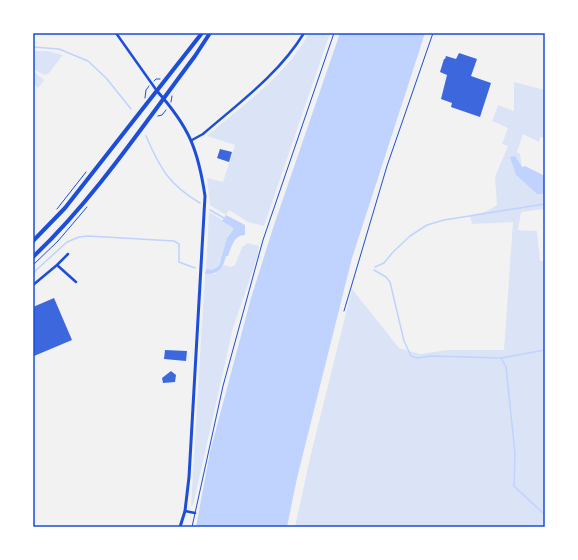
<svg xmlns="http://www.w3.org/2000/svg" width="578" height="560" viewBox="0 0 578 560" font-family="Raleway,sans-serif">
	<style>
		.green { fill: #dbe4f7 }
		.water { fill: #bfd3fe }
		.lines { fill: none; stroke-linecap: round; stroke-linejoin: round }
		.stream { stroke: #bfd3fe; stroke-width: 1.5 }
		.building { fill: #3d67dc }
		.path { stroke: #1d4ed8; stroke-width: 1 }
		.service { stroke: #1d4ed8; stroke-width: 1 }
		.minor { stroke: #1d4ed8; stroke-width: 2.5 }
		.tertiary { stroke: #1d4ed8; stroke-width: 3 }
		.primary { stroke: #1d4ed8; stroke-width: 4 }
		.neatline { fill: none; stroke: #1d4ed8; stroke-width: 1.5 }
	</style>
	<rect width="100%" height="100%" fill="#f2f2f2"/>
	<!-- green -->
	<path class="green" d="M309 33H330L264 226 248 222 229 210 226 215 210 205 207 178 223 182 235 145 207 136C243 104 286 76 309 33Z
		M33 51H47L63 55 48 74 44 75 33 69Z
		M33 71 44 80 38 88 33 84Z
		M514 82 545 90V138L540 137 539 142 523 134 517 152 520 154 522 167 516 175 537 194H545V209L521 212 518 230 537 231 540 261H545V527H295L310 458 352 289 399 348 420 354 448 350H504L513 222 472 224 470 215 485 212 497 205 495 177 508 146 502 144 508 128 492 121 498 105 514 111Z
		M209 212 223 220V221L234 229 228 236 219 266 211 271 206 269Z
		M248 243 259 246 258 255 233 328 193 505 191 506 205 274H215L224 265 231 267 235 265 242 247Z"/>
	<!-- water -->
	<path class="water" d="M340 33H425L352 258 297 478 287 527H196L210 452 251 298 274 225Z
		M515 156 522 167 525 166 545 176V194H537L516 175 510 157Z
		M226 215 245 225V235C234 235 232 246 228 256H226C223 268 219 275 205 274L206 269 212 270 219 266 227 238 233 230V228L222 221Z"/>
	<g class="lines">
		<!-- stream -->
		<path class="stream" d="M33 47 59 49 88 61 107 79 131 109
			M146 136C160 168 169 185 200 203
			M210 210 224 218
			M375 267 384 263 393 252 410 236 427 225 444 220 545 204
			M374 270 386 277 390 282 404 341 411 356 417 358 431 356 501 358 545 350
			M33 273 67 242 79 237 88 236 174 241 179 244V262L195 268
			M501 358 506 367 515 453 514 486 545 515"/>
	</g>
	<!-- building -->
	<path class="building" d="M459 53 477 59 471 76 491 83 480 117 451 107 452 103 441 99 447 75 440 72 444 59H445L446 56 456 59Z
		M220 149 232 152 229 162 217 158Z
		M54 298 72 340 34 356 33 307Z
		M165 350 187 351 186 361 164 359Z
		M171 371 176 375 175 382 163 383 162 378Z"/>
	<g class="lines">
		<!-- path -->
		<path class="path" d="M154 81 156 79H160
			M145 98 146 90 149 86
			M171 102 172 96
			M158 116 162 115 166 110
			M57 209 86 172
			M33 265 58 241 87 207"/>
		<!-- service -->
		<path class="service" d="M344 311 387 166 433 33
			M192 527 223 386 263 240 334 33"/>
		<!-- minor -->
		<path class="minor" d="M116 33 157 91
			M192 140 203 134C240 102 279 74 304 33
			M57 265 68 254
			M33 285 57 265 76 282
			M185 511 195 513"/>
		<!-- tertiary -->
		<path class="tertiary" d="M157 91C189 127 198 149 205 196L189 477 185 511 180 527"/>
		<!-- primary -->
		<path class="primary" d="M33 241 65 208 202 33
			M33 257C95 198 144 124 195 56L210 33"/>
	</g>
	<!-- border -->
	<rect width="578" height="560" fill="none" stroke="#ffffff" stroke-width="68"/>
	<rect x="34" y="34" width="510" height="492" class="neatline"/>
</svg>
